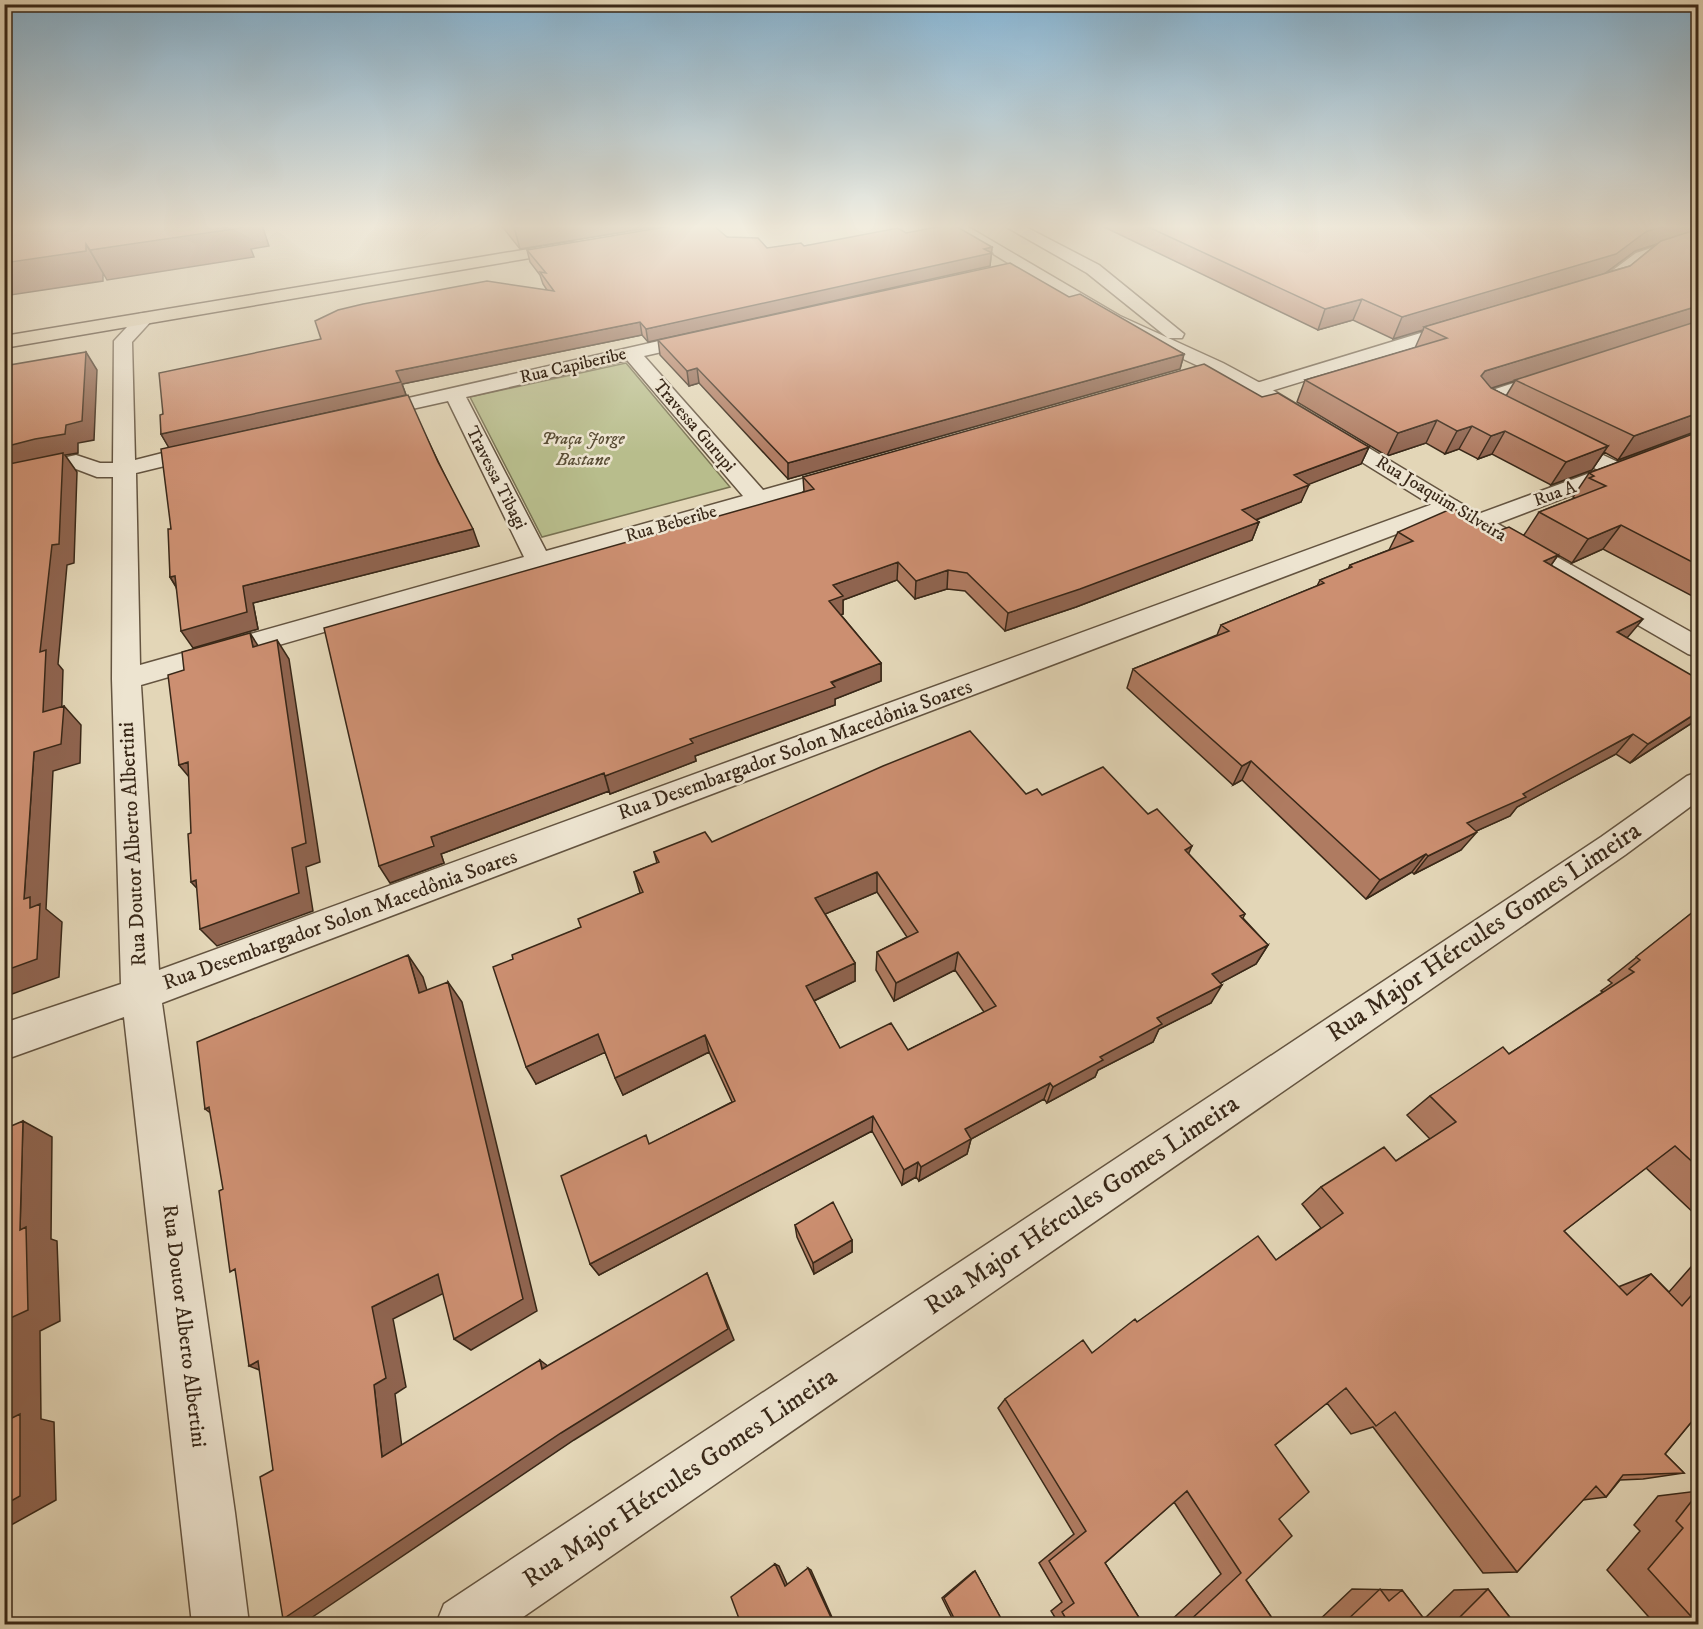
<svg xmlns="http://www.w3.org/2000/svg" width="1703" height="1629" viewBox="0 0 1703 1629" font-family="'IM FELL DW Pica',serif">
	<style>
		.green { fill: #b8bd8c; stroke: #787252; stroke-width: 1.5 }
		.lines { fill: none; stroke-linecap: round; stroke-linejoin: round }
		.minor-casing { stroke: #645440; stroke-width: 3 }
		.tertiary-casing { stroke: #645440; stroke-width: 3 }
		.primary-casing { stroke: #392818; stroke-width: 3 }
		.minor { fill: #ede4d0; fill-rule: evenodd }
		.tertiary { fill: #ede4d0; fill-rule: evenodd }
		.primary { fill: #e3d6b7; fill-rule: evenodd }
		.wall { fill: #af7b61; stroke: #392818; stroke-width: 1.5; fill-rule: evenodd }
		.shaded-wall { fill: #8f644f; stroke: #392818; stroke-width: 1.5 }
		.building { fill: #cc8f71; stroke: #392818; stroke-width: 1.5; fill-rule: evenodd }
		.labels { text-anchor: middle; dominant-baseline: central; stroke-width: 5; stroke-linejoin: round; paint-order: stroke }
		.far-street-label { font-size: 18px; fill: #392818; stroke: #ede4d0 }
		.far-park-label { font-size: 18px; font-style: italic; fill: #594d35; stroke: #ede4d0 }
		.street-label { font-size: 21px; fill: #392818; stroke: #ede4d0 }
		.near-street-label { font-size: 26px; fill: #392818; stroke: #ede4d0 }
	</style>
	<rect width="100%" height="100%" fill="#e3d6b7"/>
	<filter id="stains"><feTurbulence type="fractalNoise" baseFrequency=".00333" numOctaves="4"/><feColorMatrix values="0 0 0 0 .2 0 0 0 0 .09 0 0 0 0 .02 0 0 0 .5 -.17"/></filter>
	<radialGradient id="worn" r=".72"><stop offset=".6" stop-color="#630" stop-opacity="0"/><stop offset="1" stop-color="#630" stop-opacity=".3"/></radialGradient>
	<!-- green -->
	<path class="green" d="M626 363 730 487 542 537 470 397Z"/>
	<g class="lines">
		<defs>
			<path id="minor" d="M1698 233V243C1682 248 1665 252 1649 259 1628 269 1611 297 1584 291L1581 287 1584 283 1605 276 1636 253Z
				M145 313 151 314 154 318 132 342 135 460 206 442 214 444 217 449 214 454 136 473 140 665 524 557 448 401 367 419 360 417 356 413 360 409 703 331 710 333 712 337 710 341 644 356 763 490 845 467 853 469 856 474 853 479 141 685 159 970 1441 501 1449 499 1457 501 1461 506 1457 511 162 1003 235 1513 249 1624H192L124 1017 4 1060V1023L121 984 112 679 113 477H97L76 469 4 485V471L76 455 100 463H113L114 341 139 314ZM627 360 743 496 546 551 466 397Z
				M1460 321 1467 323 1469 327 1467 331 1264 393H1250L1247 389 1250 385Z
				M1554 370 1561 372 1564 376 1561 380 1498 401 1513 413 1509 417C1496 421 1478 411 1471 400L1474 396Z
				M1558 434 1618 462 1698 433V447L1488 527 1479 529 1470 527 1467 522 1470 517 1598 470 1550 446 1547 441 1550 436Z
				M1698 772V801L1625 855 513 1624H436L444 1604 1601 837 1687 776Z"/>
			<path id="tertiary" d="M946 225H965L1120 316 1223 363 1264 385 1457 501 1698 636V657L1688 654 1441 511 1250 393 1209 371 1108 324Z
				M1003 225H1022L1099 265 1184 334 1182 338H1168L1087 273Z"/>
			<path id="primary" d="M571 242 577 244 579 247 577 250 4 348V336Z"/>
		</defs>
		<!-- minor casing -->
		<use href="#minor" class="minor-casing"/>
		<!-- tertiary casing -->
		<use href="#tertiary" class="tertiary-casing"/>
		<!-- primary casing -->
		<use href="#primary" class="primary-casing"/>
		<!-- minor -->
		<use href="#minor" class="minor"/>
		<!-- tertiary -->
		<use href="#tertiary" class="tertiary"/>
		<!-- primary -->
		<use href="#primary" class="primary"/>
	</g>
	<!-- wall -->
	<path class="wall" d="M501 225H666L520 249Z
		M1100 225H1698V432L1697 431 1618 460 1604 452 1592 470 1551 485 1492 454 1478 459 1459 449 1445 454 1426 443 1387 456 1297 402 1305 380 1415 348 1423 330 1393 339 1353 320 1318 330ZM1657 244 1630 266 1605 273 1635 251ZM1515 381 1506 396 1491 388 1501 385Z
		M906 233 992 247 990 266 648 342 642 335 402 384 406 395 479 546 253 603 258 629 193 648 176 587 170 577 171 529 169 447 161 434 163 414 321 339 547 290 543 284 540 275 530 262 527 250 727 237 767 248 804 246Z
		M1069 297 1184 354 1180 369 788 479 699 383 689 386 660 355 658 340Z
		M1262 397 1369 447 1361 464 1308 484 1301 502 1256 520 1259 522 1252 540 1076 607 1005 631 965 591 947 589 915 599 897 580 843 600V614L841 615 881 663V681L835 699V705L695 756 696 761 610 794 609 791 441 854 444 863 390 883 804 491 803 477Z
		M1698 433V595L1694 597 1603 549 1572 563 1558 555 1551 565 1627 638 1692 723 1630 763 1616 754 1517 807 1510 816 1476 831 1461 850 1414 874 1412 872 1366 899 1242 780 1233 785 1127 688 1133 669 1217 635 1221 625 1317 586 1320 580 1348 569 1350 565 1389 550 1398 532H1495L1524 535 1539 512 1575 498 1573 497 1589 473Z
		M1026 794 1042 795 1148 814 1189 854 1245 914 1243 918 1268 945 1256 964 1220 983 1211 1003 1159 1029 1153 1042 1098 1070 1095 1077 1047 1103 1044 1099 971 1139 967 1154 919 1181 916 1177 902 1185 872 1131 599 1275 590 1264 650 1144 732 1102 709 1052 623 1095 605 1052 536 1084 513 959 581 927 640 893 634 872 657 863 654 852ZM877 892 907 937 877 952 876 970 894 1001 955 970 984 1012 908 1050 840 1048 814 1001 855 981V963L825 914Z
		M1698 908V1217L1646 1168 1564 1231 1618 1287 1651 1274 1669 1292 1698 1259V1414L1665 1454 1684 1473 1643 1479 1620 1480 1606 1497 1583 1500 1517 1572 1483 1573 1373 1427 1351 1434 1327 1403 1275 1445 1279 1519 1246 1580 1276 1624H1167L1221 1574 1174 1502 1105 1563 1143 1624H1059L1051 1611 1062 1602 1039 1563 1074 1534 998 1408 1005 1399 1092 1353 1137 1322 1276 1260 1321 1228 1302 1204 1321 1187 1396 1161 1430 1139 1407 1115 1430 1096 1509 1054 1603 992 1601 991 1612 983 1608 980Z
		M795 1225 852 1240V1252L814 1274 797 1237Z
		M1698 1491V1624H1655L1607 1570 1640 1531 1634 1525 1658 1496Z
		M975 1571 1004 1624H955L942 1598 973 1572Z
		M1352 1589 1402 1590 1424 1619 1454 1590 1488 1589 1515 1624H1315Z"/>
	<!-- shaded-wall -->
	<path class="shaded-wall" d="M240 225H262L269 246 251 249 254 257 107 280 90 250Z
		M527 225H666L520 249 514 227Z
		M1668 225H1698V231L1635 251 1604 274 1424 327 1423 330 1393 339 1402 317 1647 231Z
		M86 244 103 273V281L4 296V263Z
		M992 247 990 266 648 342 646 329Z
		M1362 299 1353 320 1318 330 1325 309Z
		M1698 306V322L1473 394 1481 376 1485 371Z
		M640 322 642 335 402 384 406 395 169 448 161 434 396 371Z
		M86 352 97 370 94 440 78 443V453L65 455 77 472 74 563 67 565 58 664 63 670 61 731 43 712 4 470V447L66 425Z
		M1184 354 1180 369 788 479V463Z
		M697 368 699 383 689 386 687 371Z
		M1698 413V429L1697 431 1618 460 1634 436Z
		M1437 420 1426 443 1387 456 1398 433Z
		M1472 426 1459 449 1445 454 1457 431Z
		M1505 431 1492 454 1478 459 1491 436Z
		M1608 446 1592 470 1551 485 1566 462Z
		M1369 447 1361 464 1287 493 1294 475Z
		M1309 485 1301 502 1235 528 1242 510Z
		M1259 522 1252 540 1076 607 1005 631 1008 613Z
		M1621 525 1603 549 1572 563 1588 539Z
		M473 529 479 546 253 603 258 629 193 648 181 631 243 586Z
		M1558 555 1545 574 1544 561Z
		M898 562 897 580 843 600V614L830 619 829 601 833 585Z
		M948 570 947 589 915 599 916 581Z
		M175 576 181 594 170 577Z
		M1643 619 1627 638 1617 632Z
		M250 633 262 652 253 647Z
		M277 640 289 659 320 862 306 867 313 911 217 946 200 929 292 848Z
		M881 663V681L835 699V705L695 756 696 761 610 794 605 776 690 739Z
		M64 706 81 725 80 763 53 771 46 909 62 922 59 977 4 997V971L30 908 24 899 34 752Z
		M1698 712V717L1692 723 1630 763 1648 744Z
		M1633 734 1616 754 1517 807 1510 816 1452 842 1467 823Z
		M1251 761 1242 780 1233 785 1242 766Z
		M188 762 195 784 179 765Z
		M604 773 609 791 441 854 444 863 390 883 379 866 431 837Z
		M1477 832 1461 850 1414 874 1428 856Z
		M1192 846 1183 866 1185 850Z
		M1426 854 1412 872 1366 899 1380 880Z
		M877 872V892L816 918 815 898Z
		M196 880 208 900 191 882Z
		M1268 945 1256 964 1202 993 1212 974Z
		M958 952 955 970 894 1001 896 983Z
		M408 955 423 977 434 1014 419 993Z
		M855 963V981L807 1004 806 986Z
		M448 982 462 1002 537 1311 471 1350 454 1339Z
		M1222 985 1211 1003 1159 1029 1153 1042 1098 1070 1095 1077 1047 1103 1053 1087 1100 1057 1157 1018Z
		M598 1034 606 1052 536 1084 526 1067Z
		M705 1035 709 1052 623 1095 615 1078Z
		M1050 1083 1044 1099 971 1139 967 1154 919 1181 921 1167 965 1129Z
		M209 1107 229 1127 205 1109Z
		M873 1116 872 1131 599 1275 590 1264Z
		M23 1121 52 1137 51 1239 57 1241 60 1321 40 1331 41 1419 54 1422 56 1500 4 1529 6 1421V1320L20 1230Z
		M918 1162 916 1177 902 1185 904 1170Z
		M852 1240V1252L814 1274 813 1263Z
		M707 1273 734 1340 574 1440 311 1618 283 1619Z
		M438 1274 456 1287 393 1319 406 1387 395 1394 404 1463 382 1457 374 1385 372 1307Z
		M540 1360 553 1370 542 1369Z
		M258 1361 275 1376 249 1366Z
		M775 1564 779 1566 788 1586H785Z
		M808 1568 811 1570 835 1624H834Z"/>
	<!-- building -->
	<path class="building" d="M4 225H240L241 228 90 250 86 244V251L4 263Z
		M513 225H527L514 227Z
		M677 225H713L727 237 758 238 767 248 801 243 804 246 898 228 906 233 947 225H954L992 247 984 249 992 253 646 329 640 322 396 371 401 382 161 434 160 415 163 414 159 373 321 339 315 321 338 310 363 304 487 281 554 291 540 272 546 273 527 250Z
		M1144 225H1668L1647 231 1616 254 1402 317 1362 299 1325 309Z
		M1698 229V306L1485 371 1481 376 1491 388 1608 446 1566 462 1505 431 1491 436 1472 426 1457 431 1437 420 1398 433 1305 380 1447 338 1424 327 1630 266 1661 241Z
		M1010 263 1069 297 1080 294 1184 354 788 463 697 368 687 371 658 340Z
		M1698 321V413L1634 436 1515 380Z
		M86 352 82 421 66 425 65 434 35 439 4 447V366Z
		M1204 364 1262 397 1278 393 1369 447 1294 475 1309 485 1242 510 1259 522 1080 589 1008 613 967 573 948 570 916 581 898 562 833 585 843 596 829 601 881 663 831 682 835 687 690 739 693 743 605 776 604 773 431 837 434 846 379 866 324 628 814 489 803 477Z
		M408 395 438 462 473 529 243 586 247 612 181 631 175 576 170 577 168 529H171L161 449Z
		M1698 432V565L1621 525 1588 539 1539 512 1606 486 1589 478 1594 476 1589 473Z
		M63 453 59 544 52 545 40 652 46 650 43 712 64 706 61 744 34 752 24 899 30 897V908L40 904 37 959 4 971V465Z
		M1453 508 1495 532 1509 527 1558 555 1544 561 1643 619 1617 632 1698 679V712L1648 744 1633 734 1620 741 1523 794 1526 797 1467 823 1477 832 1428 856 1426 854 1380 880 1251 761 1242 766 1133 669 1229 631 1221 625 1324 583 1320 580 1352 567 1350 565 1413 541 1398 532Z
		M250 633 253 647 277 640 306 843 292 848 299 893 200 929 196 880 191 882 188 834 191 833 188 762 179 765 168 675 184 670 182 652Z
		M970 731 1026 794 1037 789 1042 795 1103 767 1148 814 1157 809 1192 846 1185 850 1245 914 1240 916 1268 945 1212 974 1222 985 1157 1018 1162 1024 1100 1057 1103 1060 1053 1087 1050 1083 965 1129 971 1139 921 1167 918 1162 904 1170 873 1116 590 1264 561 1176 646 1135 649 1144 735 1101 705 1035 615 1078 598 1034 526 1067 493 967 513 959 512 955 581 927 578 919 643 892 634 872 659 862 654 852 705 832 712 842 883 766ZM877 872 918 932 877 952 896 983 958 952 996 1006 908 1050 891 1023 840 1048 806 986 855 963 815 898Z
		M1698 908V1167L1675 1146 1564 1231 1627 1295 1651 1274 1682 1306 1698 1288V1414L1665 1454 1684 1473 1623 1475 1606 1497 1596 1486 1517 1572 1395 1412 1376 1426 1346 1388 1275 1445 1309 1492 1279 1519 1292 1536 1246 1580 1276 1624H1186L1241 1573 1187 1491 1105 1563 1143 1624H1069L1062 1612 1074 1603 1049 1561 1086 1531 1005 1399 1083 1340 1092 1353 1135 1319 1137 1322 1258 1236 1276 1260 1343 1213 1321 1187 1384 1147 1396 1161 1456 1122 1430 1096 1503 1047 1509 1054 1634 972 1629 969 1640 960 1636 957Z
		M408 955 419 993 448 982 523 1299 454 1339 438 1274 372 1307 386 1378 374 1385 382 1457 540 1360 542 1369 707 1273 728 1329 561 1433 283 1619 260 1477 273 1470 258 1361 249 1366 235 1269 230 1272 219 1191 223 1189 209 1107 205 1109 197 1042Z
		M23 1121 20 1230 26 1227 28 1310 6 1320V1421L20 1414V1496L4 1505V1129Z
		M833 1202 852 1240 813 1263 795 1225Z
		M1698 1493V1624L1648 1569 1683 1528 1676 1521Z
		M775 1564 785 1586 808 1568 834 1624H741L731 1597Z
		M975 1571 1004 1624H957L944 1598Z
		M1380 1589 1389 1601 1402 1590 1428 1624H1343Z
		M1488 1589 1515 1624H1453Z"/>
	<!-- sky -->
	<linearGradient id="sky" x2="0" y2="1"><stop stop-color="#87b5d4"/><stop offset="0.5" stop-color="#f2eddf"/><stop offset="1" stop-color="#f2eddf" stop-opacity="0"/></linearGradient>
	<rect width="1703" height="453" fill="url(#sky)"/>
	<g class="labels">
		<!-- far-street labels -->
		<g class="far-street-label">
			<text transform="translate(573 366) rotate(-13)">Rua Capiberibe</text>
			<text transform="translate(694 426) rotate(49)">Travessa Gurupi</text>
			<text transform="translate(496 478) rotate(63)">Travessa Tibagi</text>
			<text transform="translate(1555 494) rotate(-20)">Rua A</text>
			<text transform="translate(1441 499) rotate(31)">Rua Joaquim Silveira</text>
			<text transform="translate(671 524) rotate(-16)">Rua Beberibe</text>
		</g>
		<!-- far-park labels -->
		<g class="far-park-label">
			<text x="583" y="439">Praça Jorge<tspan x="583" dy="21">Bastane</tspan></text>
		</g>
		<!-- street labels -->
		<g class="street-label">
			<text transform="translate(795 750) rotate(-20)">Rua Desembargador Solon Macedônia Soares</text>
			<text transform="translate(133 844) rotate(-93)">Rua Doutor Alberto Albertini</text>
			<text transform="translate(340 920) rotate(-20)">Rua Desembargador Solon Macedônia Soares</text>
			<text transform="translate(184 1326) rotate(83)">Rua Doutor Alberto Albertini</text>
		</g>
		<!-- near-street labels -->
		<g class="near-street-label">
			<text transform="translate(1484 932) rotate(-34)">Rua Major Hércules Gomes Limeira</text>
			<text transform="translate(1082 1205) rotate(-34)">Rua Major Hércules Gomes Limeira</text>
			<text transform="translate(680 1478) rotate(-34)">Rua Major Hércules Gomes Limeira</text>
		</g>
	</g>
	<!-- margin -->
	<rect width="1703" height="1629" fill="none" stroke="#e3d6b7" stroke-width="24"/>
	<rect x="6" y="6" width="1691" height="1617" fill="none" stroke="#392818" stroke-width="3"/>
	<rect x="12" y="12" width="1679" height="1605" fill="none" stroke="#392818" stroke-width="1.5"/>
	<rect width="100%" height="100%" filter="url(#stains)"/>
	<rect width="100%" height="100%" fill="url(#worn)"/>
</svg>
